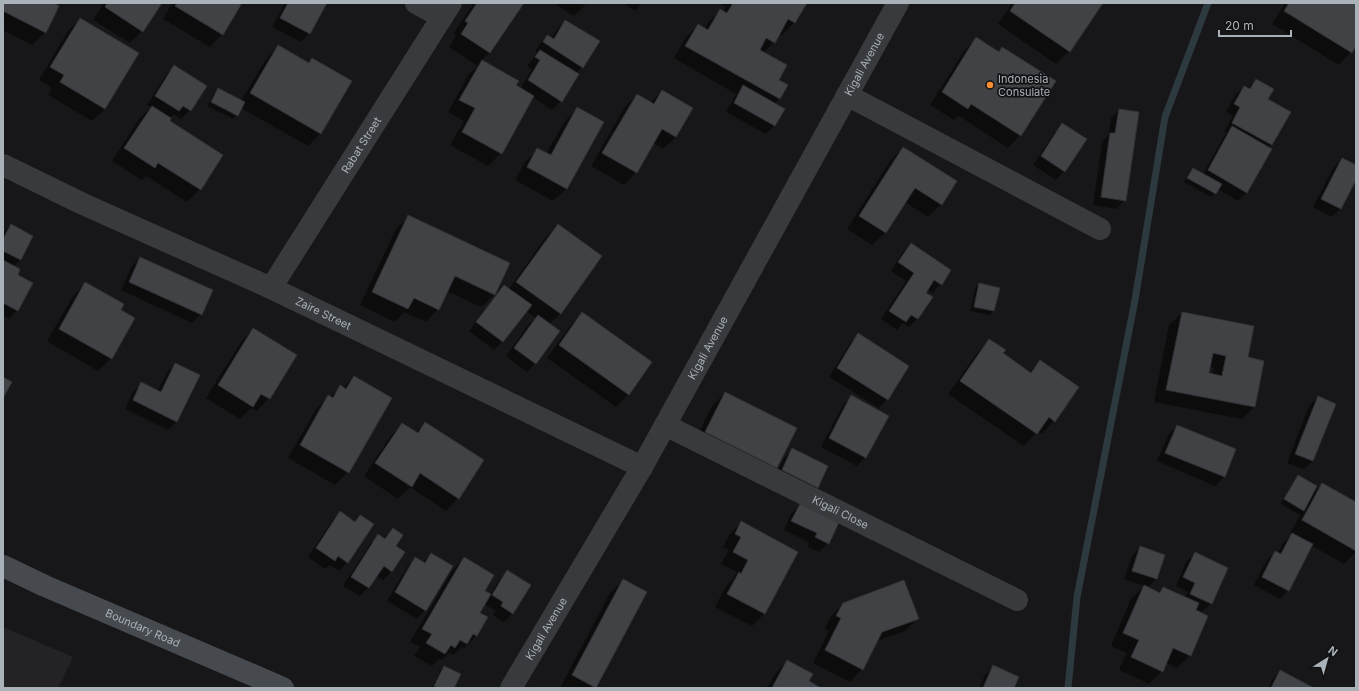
<svg xmlns="http://www.w3.org/2000/svg" width="1359" height="691" viewBox="0 0 1359 691" font-family="Inter,sans-serif">
	<style>
		.built { fill: #232326 }
		.shadow { fill: #0007; fill-rule: evenodd }
		.lines { fill: none; stroke-linecap: round; stroke-linejoin: round }
		.stream { stroke: #2c393e; stroke-width: 7 }
		.building { fill: #414246; stroke: #313235; fill-rule: evenodd }
		.minor { stroke: #383a3e; stroke-width: 22 }
		.secondary { stroke: #46494e; stroke-width: 22 }
		.poi-dot { fill: #f89030; stroke: #121214; stroke-width: 1.5 }
		.labels { text-anchor: middle; dominant-baseline: central; stroke-width: 3.5; stroke-linejoin: round; paint-order: stroke }
		.street-label { font-size: 11px; fill: #a9b1b9; stroke: #121214 }
		.poi-label { font-size: 11px; fill: #a9b1b9; stroke: #121214; text-anchor: start }
	</style>
	<rect width="100%" height="100%" fill="#171719"/>
	<!-- built -->
	<path class="built" d="M3 627 73 657 58 688H3Z"/>
	<!-- shadow -->
	<path class="shadow" d="M3 3H52L58 6 45 33 32 45 3 30Z
		M104 3H161L142 31 130 43 93 20Z
		M172 3H241L222 34 210 47 163 19Z
		M285 3H326L309 34 301 42 272 27Z
		M474 3H522L489 53 481 61 517 82 515 86 520 89 532 69 527 66 538 53 535 51 539 45 547 36 551 39 557 29 565 21 582 67 576 74 561 101 552 110 533 97 501 153 488 166 450 145 464 121 448 112 469 74 478 66 449 47 456 36 453 34Z
		M554 3H587L574 16Z
		M623 3H642L635 11Z
		M719 3H806L794 23 782 35 779 34 774 42 763 53 778 80 787 85 779 99 774 104 784 110 774 126 766 134 726 112 736 94 674 58 686 37 698 25 704 29 708 23 720 10 723 12 726 7Z
		M1012 3H1102L1069 51 1056 64 998 24Z
		M1285 3H1356V44L1351 52 1339 65 1272 24Z
		M80 19 105 109 92 121 48 95 52 88 39 80 68 31Z
		M976 39 998 53 1002 48 1020 135 1008 148 959 116 954 120 930 105 964 51Z
		M278 46 308 63 312 59 351 82 320 134 308 146 241 108 237 115 233 119 207 106 214 93 218 89 241 101 266 59Z
		M174 67 205 86 190 110 181 119 174 114 168 121 200 189 187 202 146 176 142 180 112 161 139 119 151 107 147 105 166 75Z
		M1256 80 1267 100 1289 113 1271 145 1268 148 1247 192 1238 201 1218 189 1211 197 1184 182 1189 173 1193 169 1203 174 1224 136 1227 133 1224 132 1233 116 1226 112 1235 95 1244 87 1247 89Z
		M662 91 676 137 663 149 653 143 636 172 624 185 591 166 624 108 637 95 650 103Z
		M578 108 603 123 566 189 553 201 515 180 525 162 538 150 546 154 565 121Z
		M1119 110 1125 200 1116 209 1093 205 1102 142 1108 136 1111 118Z
		M1063 124 1064 171 1056 180 1033 165 1054 133Z
		M903 148 941 204 928 217 905 202 885 233 872 245 847 229 890 161Z
		M1342 159 1356 166V178L1340 209 1331 217 1313 207 1333 168Z
		M409 216 508 263 494 295 481 307 447 291 438 309 426 322 404 312 395 322 360 305 396 229Z
		M11 225 32 237 20 260 13 267 16 275 17 310 9 319 3 316V233Z
		M558 226 601 256 560 314 549 324 536 363 527 372 506 356 529 324 536 318 526 311 502 342 494 350 469 331 496 295 505 286 509 289 545 238Z
		M911 244 941 284 932 293 927 289 924 293 931 298 917 319 909 327 903 323 897 330 881 319 906 281 891 271 902 253Z
		M140 258 201 314 192 323 121 290 132 266Z
		M86 283 119 310 111 358 98 371 47 341 73 296Z
		M979 284 998 289 994 311 989 315 970 311 975 288Z
		M582 313 628 394 616 407 547 358 570 326Z
		M1182 313 1246 358 1254 407 1242 419 1154 402 1169 325ZM1209 367 1214 368 1212 375 1208 374Z
		M253 329 269 398 257 411 251 408 240 419 206 398 241 342Z
		M859 335 887 399 879 408 829 377 850 343Z
		M990 340 1002 354 1029 373 1040 361 1054 421 1042 434 1038 431 1024 446 948 394 977 353Z
		M175 364 199 375 176 422 168 430 125 409 133 392 141 384 157 392 167 372Z
		M354 377 348 472 335 485 288 458 316 409 329 396 330 397 341 386 343 388Z
		M725 393 776 467 764 480 693 445 712 406Z
		M851 397 865 457 857 466 821 447 843 405Z
		M1318 397 1335 404 1313 461 1304 469 1287 463 1309 406Z
		M425 423 458 498 446 511 410 487 398 499 364 476 390 437 402 424 415 433Z
		M1177 426 1235 450 1224 477 1215 486 1157 461 1169 434Z
		M792 450 817 487 808 496 774 479 784 458Z
		M1298 476 1312 494 1322 485 1356 503V552L1344 564 1311 545 1288 590 1280 599 1254 585 1266 561 1275 552 1277 554 1283 543 1292 534 1290 533 1300 515 1281 504 1294 481Z
		M800 505 828 543 819 552 807 546 809 542 784 530 791 514Z
		M340 513 354 522 360 516 347 562 339 571 330 565 325 569 308 557 332 521Z
		M741 523 764 614 752 626 715 607 726 586 732 580 737 572 721 564 729 550 723 547 729 535Z
		M393 530 395 546 392 571 383 580 376 575 368 588 360 596 343 586 370 544 378 536 383 539Z
		M1140 547 1164 556 1156 579 1147 588 1158 593 1163 588 1184 598 1188 592 1176 586 1186 562 1195 554 1211 603 1202 612 1196 609 1190 655 1177 668 1166 663 1162 671 1149 684 1119 670 1127 653 1111 646 1131 599 1144 586 1124 579 1132 556Z
		M431 554 425 610 417 619 387 601 407 567 415 558 422 563Z
		M464 558 484 591 490 595 499 580 507 572 513 613 504 622 493 615 496 611 484 604 478 613 487 618 476 636 464 648 462 647 453 655 449 653 442 660 439 659 432 666 414 656 420 647 410 642 452 571Z
		M623 581 596 687 560 688 610 593Z
		M844 603 918 618 905 631 876 641 862 669 850 682 813 663 829 631 825 628 831 616Z
		M787 661 808 682 819 688H767L775 674Z
		M994 666 1013 688H979L985 675Z
		M444 667 453 688H432L440 671Z
		M1281 671 1312 688H1268L1272 680Z"/>
	<g class="lines">
		<!-- stream -->
		<path class="stream" d="M1068 688 1077 597 1135 300 1165 117 1208 3"/>
	</g>
	<!-- building -->
	<path class="building" d="M3 3H54L59 6 46 33 3 11Z
		M107 3H162L143 32 105 7Z
		M177 3H242L223 35 175 6Z
		M288 3H327L310 34 280 18Z
		M477 3H524L490 53 461 34 468 23 465 21Z
		M733 3H807L795 23 788 19 775 43 766 38 760 50 787 65 779 80 788 85 780 99 685 46 698 24 708 30 720 9 727 13Z
		M1015 3H1103L1070 52 1010 11Z
		M1289 3H1356V46L1352 53 1284 11Z
		M80 18 139 53 105 109 60 82 64 75 50 67Z
		M565 20 600 41 583 68 543 42 547 35 554 39Z
		M976 37 999 52 1002 47 1056 81 1021 136 971 104 968 109 942 92Z
		M278 45 309 63 312 58 352 81 321 134 250 93Z
		M540 50 579 74 562 102 528 80 540 60 535 57Z
		M482 60 519 81 516 85 534 96 502 154 462 132 475 108 459 100Z
		M174 65 207 86 191 111 183 106 179 111 155 96Z
		M1256 79 1274 89 1268 99 1291 112 1272 145 1232 123 1240 107 1234 104 1244 86 1250 89Z
		M743 85 785 109 775 126 734 103Z
		M218 88 245 102 238 116 211 102Z
		M662 90 693 108 676 137 662 129 637 173 602 153 637 94 654 104Z
		M152 106 171 118 170 121 223 155 201 190 158 163 155 168 124 148Z
		M577 107 604 122 567 189 527 167 537 148 551 155Z
		M1119 109 1139 112 1126 201 1101 197 1110 133H1115Z
		M1062 123 1087 139 1065 172 1041 156Z
		M1232 126 1272 149 1247 193 1208 170Z
		M903 147 957 181 942 205 915 188 886 233 859 216Z
		M1342 158 1356 165V180L1341 209 1321 199Z
		M1193 168 1222 184 1216 194 1187 178Z
		M408 215 510 263 495 295 455 276 439 310 414 298 408 309 372 292Z
		M11 224 33 236 21 260 3 251V239Z
		M558 224 602 256 561 314 516 282Z
		M911 243 951 270 942 285 934 280 926 293 933 297 918 319 911 315 906 322 889 311 914 273 898 262Z
		M140 257 213 290 202 315 129 282Z
		M3 260 20 269 18 275 33 283 18 311 3 303Z
		M85 282 124 304 121 310 135 318 112 359 59 329Z
		M979 283 1000 288 994 311 974 307Z
		M504 285 532 305 503 342 476 322Z
		M582 312 652 362 629 395 559 345Z
		M1182 312 1254 326 1248 357 1264 361 1255 407 1166 390ZM1213 353 1226 356 1222 376 1209 373Z
		M538 315 560 331 536 364 514 348Z
		M253 328 297 355 270 399 261 394 253 407 218 385Z
		M858 333 909 366 888 400 837 368Z
		M989 339 1006 350 1003 353 1031 373 1040 360 1079 387 1055 422 1049 417 1037 434 960 381Z
		M175 363 200 375 177 422 133 400 141 382 161 392Z
		M354 376 392 398 349 473 300 445 328 395 333 398 340 385 346 389Z
		M3 377 12 382 3 398Z
		M725 392 797 428 777 468 705 432Z
		M851 395 889 416 866 458 829 438Z
		M1318 396 1336 404 1313 461 1295 454Z
		M425 422 484 460 459 499 420 473 412 487 375 463 402 423 418 433Z
		M1177 425 1236 449 1225 477 1165 453Z
		M792 448 828 466 818 488 782 470Z
		M1298 475 1317 486 1304 511 1284 499Z
		M1322 483 1356 502V551L1302 520Z
		M800 504 839 522 829 544 815 537 817 533 791 521Z
		M340 511 355 522 360 515 374 524 348 563 338 556 335 561 316 548Z
		M741 521 798 552 765 614 727 594 739 572 741 574 748 560 733 552 741 537 735 534Z
		M393 528 403 535 396 546 405 552 392 572 384 566 369 588 351 577 378 534 385 539Z
		M1292 533 1313 544 1289 591 1262 577 1275 551 1281 554Z
		M1140 546 1165 555 1157 579 1132 571Z
		M1195 552 1228 568 1212 604 1190 594 1195 583 1183 577Z
		M431 553 453 566 426 611 395 592 415 557 425 563Z
		M464 557 494 575 485 591 491 594 480 613 488 617 477 636 473 634 467 644 460 640 455 648 451 645 445 654 426 643 432 634 422 629Z
		M507 570 531 585 513 614 501 606 503 602 492 595Z
		M623 579 647 592 596 688 572 675Z
		M904 580 919 619 882 632 863 670 825 650 841 618 836 616 843 603Z
		M1144 585 1160 593 1163 587 1199 603 1196 610 1208 616 1191 656 1173 648 1163 672 1131 657 1139 640 1123 633Z
		M787 660 813 674 809 681 821 688H772Z
		M993 665 1019 677 1014 688H983Z
		M444 666 461 674 454 688H438L434 686Z
		M1280 670 1314 688H1271Z"/>
	<g class="lines">
		<!-- minor -->
		<g class="minor">
			<path d="M416 3 442 17"/>
			<path d="M847 95 1100 229"/>
			<path id="s1" d="M3 165 83 204 271 288 642 467"/>
			<path id="s2" d="M271 288 451 3"/>
			<path id="s3" d="M665 425 1017 600"/>
			<path id="s4" d="M511 688 642 467 898 3"/>
		</g>
		<!-- secondary -->
		<path class="secondary" id="s5" d="M3 566 45 586 283 688"/>
	</g>
	<!-- markers -->
	<circle class="poi-dot" cx="990" cy="85" r="4"/>
	<g class="labels">
		<!-- street labels -->
		<g class="street-label">
			<text stroke="none"><textPath href="#s4" startOffset="717">Kigali Avenue</textPath></text>
			<text stroke="none"><textPath href="#s2" startOffset="169">Rabat Street</textPath></text>
			<text stroke="none"><textPath href="#s1" startOffset="353">Zaire Street</textPath></text>
			<text stroke="none"><textPath href="#s4" startOffset="393">Kigali Avenue</textPath></text>
			<text stroke="none"><textPath href="#s3" startOffset="196">Kigali Close</textPath></text>
			<text stroke="none"><textPath href="#s5" startOffset="153">Boundary Road</textPath></text>
			<text stroke="none"><textPath href="#s4" startOffset="69">Kigali Avenue</textPath></text>
		</g>
		<!-- poi labels -->
		<g class="poi-label">
			<text x="998" y="79">Indonesia<tspan x="998" dy="13">Consulate</tspan></text>
		</g>
	</g>
	<!-- border -->
	<rect width="1359" height="691" fill="none" stroke="#a9b1b9" stroke-width="8"/>
	<!-- north arrow -->
	<g transform="translate(1327 659) rotate(37)" stroke="#121214" stroke-width="3" paint-order="stroke">
	<path d="M0-3L7 15L0 10L-7 15Z" fill="#a9b1b9"/>
	<text y="-6" font-size="11" font-weight="bold" text-anchor="middle" fill="#a9b1b9">N</text>
	</g>
	<!-- scale -->
	<path d="M1219 30v6h72v-6" fill="none" stroke="#a9b1b9" stroke-width="2"/>
	<text x="1225" y="30" font-size="12" fill="#a9b1b9" stroke="#121214" stroke-width="3" paint-order="stroke">20 m</text>
</svg>
